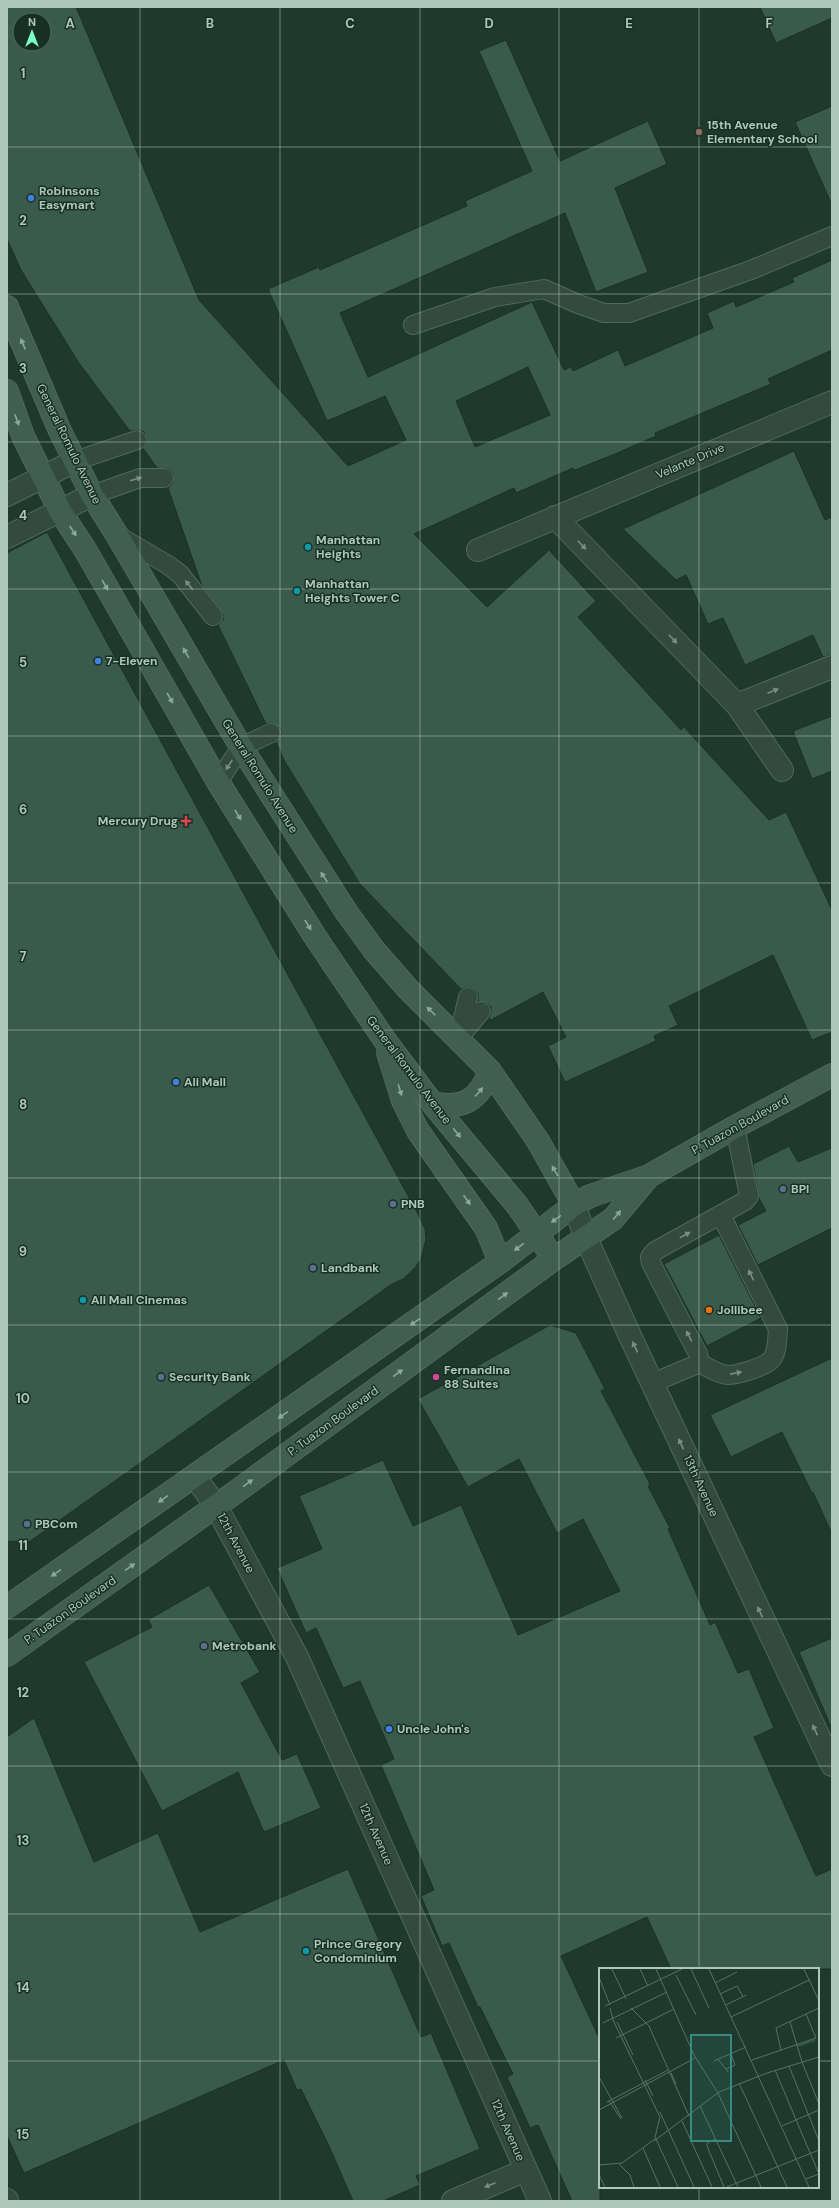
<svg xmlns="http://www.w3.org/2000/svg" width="839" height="2208" viewBox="0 0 839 2208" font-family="'DM Sans',sans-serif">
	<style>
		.building { fill: #3a5b4c; stroke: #1a3127; fill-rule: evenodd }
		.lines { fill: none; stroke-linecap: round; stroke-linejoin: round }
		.lane-casing { stroke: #50685e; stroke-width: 20 }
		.street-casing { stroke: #50685e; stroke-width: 24 }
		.secondary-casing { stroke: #50685e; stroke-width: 24 }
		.lane { stroke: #334a40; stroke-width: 18 }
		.street { stroke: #334a40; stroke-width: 22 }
		.secondary { stroke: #405e52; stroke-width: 22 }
		.oneway { fill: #8ca89c }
		.oneway2 { fill: #768f84 }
		.grid { fill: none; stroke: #adc7bc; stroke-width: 1; stroke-opacity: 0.55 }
		.education-dot { fill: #8d6e63; stroke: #182f25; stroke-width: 1.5 }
		.shop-dot { fill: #3f7fe0; stroke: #182f25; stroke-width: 1.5 }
		.culture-dot { fill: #0f9aa8; stroke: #182f25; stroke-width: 1.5 }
		.health-dot { fill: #e0444e; stroke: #182f25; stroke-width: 1.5 }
		.service-dot { fill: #5c6f8a; stroke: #182f25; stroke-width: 1.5 }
		.food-dot { fill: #e8710a; stroke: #182f25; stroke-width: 1.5 }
		.hotel-dot { fill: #d1479c; stroke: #182f25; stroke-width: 1.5 }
		.labels { text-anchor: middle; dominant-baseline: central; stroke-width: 3; stroke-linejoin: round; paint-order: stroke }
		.poi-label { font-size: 12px; font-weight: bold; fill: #adc7bc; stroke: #182f25; text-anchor: start }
		.street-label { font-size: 12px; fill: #adc7bc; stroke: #182f25 }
		.inset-river { fill: none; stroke: #2a5a43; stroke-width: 2 }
		.inset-road { fill: none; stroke: #587266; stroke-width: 1 }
		.view { fill: #368a82; fill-opacity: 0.15; stroke: #368a82; stroke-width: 2 }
		.inset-edge { fill: none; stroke: #adc7bc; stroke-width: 2 }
		.grid-label { font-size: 13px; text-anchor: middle; font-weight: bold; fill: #adc7bc; stroke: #182f25; stroke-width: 3; stroke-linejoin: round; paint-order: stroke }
	</style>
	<rect width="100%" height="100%" fill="#1f3a2d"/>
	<!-- building -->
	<path class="building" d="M7 7H76L199 300 348 466 406 440 385 396 327 421 268 289 319 267 320 270 467 206 465 201 532 171 479 51 506 40 560 161 648 121 667 164 615 188 648 272 596 292 565 213 340 313 368 377 532 302 564 370 571 367 573 371 618 350 625 366 713 328 707 313 734 301 736 307 794 282 792 278 832 260V350L768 379 771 384 655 433 656 436 615 454 575 470 573 468 516 493 514 488 414 534 487 607 549 550 596 601 578 617 681 730 684 727 769 820 786 812 832 910V1032L812 1040 773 955 669 1006 678 1025 654 1036 656 1041 565 1082 548 1046 566 1037 543 992 491 1020 489 1018 491 1012V1007L487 1003 478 1001V994L475 990 470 987 461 989 360 884 285 762 276 742 281 734 280 728 272 723 266 724 218 625 223 620V614L202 586 168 488 173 483V473L169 469 157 468 143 448 147 442 144 432 139 430 130 431 79 363 21 270 7 239ZM20 20H44V44H20ZM528 367 550 415 475 447 456 401Z
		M760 7H832V18L776 43Z
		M832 106V205L795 122Z
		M794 451 825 520 832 517V655L823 657 813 635 745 665 723 618 708 624 686 575 676 580 623 529Z
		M47 532 418 1214 425 1229 426 1239 421 1259 415 1268 403 1279 392 1284 29 1542 7 1541V553Z
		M832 716V771L812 779 793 731Z
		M789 1146 798 1162 832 1148V1228L758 1265 738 1225 766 1211 759 1198 753 1164Z
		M719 1235 761 1318 707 1346 664 1264Z
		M550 1325 576 1333 605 1389 601 1391 650 1484 648 1486 670 1528 668 1529 710 1625 715 1622 738 1673 749 1669 774 1728 754 1737 816 1876 832 1869V1969H671L647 1917 561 1956 600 2040V2201H572L538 2125 530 2128 507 2077 513 2074 480 2007H478L449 1943 442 1946 421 1896 434 1890 381 1765 394 1759 360 1681 343 1688 316 1628 306 1633 277 1568 322 1549 299 1496 383 1460 413 1526 461 1505 518 1635 620 1591 583 1519 557 1533 519 1459 468 1487 418 1399Z
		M832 1358V1534L813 1492 812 1493 782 1432 731 1457 710 1415Z
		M209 1585 260 1672 241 1683 282 1760 297 1754 321 1808 264 1832 238 1772 162 1811 84 1662 152 1627 148 1620Z
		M832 1638V1729L799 1652Z
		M34 1718 94 1862 158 1833 200 1932 348 1869 421 2037 431 2033 480 2149 416 2176 420 2185 383 2201H353L329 2146 301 2089 297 2090 284 2060 24 2173 7 2136V1737Z"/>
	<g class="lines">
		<defs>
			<path id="lane" d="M413 325 495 297 544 289 578 304 604 313H629L751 270 832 236
				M75 461 137 440
				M92 495 140 478H164
				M117 535 168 565 180 574 213 616
				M218 782 241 747 271 733
				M461 1035 481 1011
				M458 1039 468 997
				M700 1363C708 1368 718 1374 728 1375 738 1375 763 1367 770 1361 778 1354 777 1338 778 1329L721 1215
				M652 1383 700 1363 698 1354 651 1263 650 1257 655 1251 745 1201 749 1196 735 1127"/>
			<path id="street" d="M7 495 75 461
				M555 517 737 705 782 770
				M7 537 92 495
				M478 550 832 402
				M737 705 832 667
				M574 1205 586 1238 630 1336 832 1765
				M195 1477 216 1506 297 1657 540 2201
				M7 2200V2201
				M453 2201 526 2170"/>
			<path id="secondary" d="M7 307 60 431 92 495 117 535 241 747 347 913 374 950 408 989 490 1071 538 1141 574 1205
				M7 391 23 436 60 511 86 551 218 782 314 935 384 1039 432 1103 517 1205 554 1259
				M388 1053 403 1101 418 1131 486 1228 500 1262
				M432 1103C463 1110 479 1100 490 1071
				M7 1607 500 1262 574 1205 590 1196 649 1176 735 1127 832 1075
				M7 1655 237 1491 554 1259 613 1219 649 1176"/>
		</defs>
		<!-- lane casing -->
		<use href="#lane" class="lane-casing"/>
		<!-- street casing -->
		<use href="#street" class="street-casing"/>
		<!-- secondary casing -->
		<use href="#secondary" class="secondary-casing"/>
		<!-- lane -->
		<use href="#lane" class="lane"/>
		<!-- street -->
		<use href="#street" class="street"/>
		<!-- secondary -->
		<use href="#secondary" class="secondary"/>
	</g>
	<!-- one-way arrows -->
	<defs><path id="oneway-solid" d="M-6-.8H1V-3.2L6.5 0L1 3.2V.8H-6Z"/></defs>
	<g class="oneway">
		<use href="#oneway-solid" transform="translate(23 344) rotate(-113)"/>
		<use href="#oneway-solid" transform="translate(17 420) rotate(70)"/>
		<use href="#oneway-solid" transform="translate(73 531) rotate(57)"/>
		<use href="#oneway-solid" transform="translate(105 585) rotate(60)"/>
		<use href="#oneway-solid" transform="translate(186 653) rotate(-120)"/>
		<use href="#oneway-solid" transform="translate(170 698) rotate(60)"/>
		<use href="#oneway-solid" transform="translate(238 815) rotate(58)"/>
		<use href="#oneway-solid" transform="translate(324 877) rotate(-123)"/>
		<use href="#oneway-solid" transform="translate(308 925) rotate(58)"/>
		<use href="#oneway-solid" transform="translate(431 1011) rotate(-135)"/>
		<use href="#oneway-solid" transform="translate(400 1090) rotate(73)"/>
		<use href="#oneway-solid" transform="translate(479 1092) rotate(-49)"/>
		<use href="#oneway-solid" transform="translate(457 1133) rotate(51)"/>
		<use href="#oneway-solid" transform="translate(555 1171) rotate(-120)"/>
		<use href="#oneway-solid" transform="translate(467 1200) rotate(55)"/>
		<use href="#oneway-solid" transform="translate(617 1215) rotate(-49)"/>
		<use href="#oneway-solid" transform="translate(556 1219) rotate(144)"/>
		<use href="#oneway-solid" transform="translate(519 1247) rotate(142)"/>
		<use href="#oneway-solid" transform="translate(503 1296) rotate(-36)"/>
		<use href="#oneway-solid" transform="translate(415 1322) rotate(145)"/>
		<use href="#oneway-solid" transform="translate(398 1373) rotate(-36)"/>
		<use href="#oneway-solid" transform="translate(283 1415) rotate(145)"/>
		<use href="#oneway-solid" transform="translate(248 1483) rotate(-36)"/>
		<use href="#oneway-solid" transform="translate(163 1499) rotate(145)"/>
		<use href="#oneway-solid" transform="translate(130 1567) rotate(-35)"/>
		<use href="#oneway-solid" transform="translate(56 1573) rotate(145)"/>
	</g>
	<g class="oneway2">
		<use href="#oneway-solid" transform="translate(136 479) rotate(-16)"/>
		<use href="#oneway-solid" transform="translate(582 545) rotate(46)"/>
		<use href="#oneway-solid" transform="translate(189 585) rotate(-129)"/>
		<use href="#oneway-solid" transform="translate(673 639) rotate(46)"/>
		<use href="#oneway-solid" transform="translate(773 691) rotate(-22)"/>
		<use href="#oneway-solid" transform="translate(229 765) rotate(124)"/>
		<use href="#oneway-solid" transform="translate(685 1235) rotate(-29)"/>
		<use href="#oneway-solid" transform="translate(751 1275) rotate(-116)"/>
		<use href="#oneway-solid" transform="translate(689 1336) rotate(-117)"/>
		<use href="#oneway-solid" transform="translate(635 1347) rotate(-115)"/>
		<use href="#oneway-solid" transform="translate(736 1373) rotate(-11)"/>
		<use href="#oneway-solid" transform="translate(681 1444) rotate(-115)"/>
		<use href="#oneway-solid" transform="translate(760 1612) rotate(-115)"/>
		<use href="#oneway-solid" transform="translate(815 1730) rotate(-115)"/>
		<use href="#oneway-solid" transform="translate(490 2185) rotate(157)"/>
	</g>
	<!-- grid -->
	<path class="grid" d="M140 7V2201M280 7V2201M420 7V2201M559 7V2201M699 7V1969M7 147H832M7 294H832M7 442H832M7 589H832M7 736H832M7 883H832M7 1030H832M7 1178H832M7 1325H832M7 1472H832M7 1619H832M7 1766H832M7 1914H832M7 2061H600M818 2061H832M699 2187V2201"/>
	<!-- markers -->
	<circle class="education-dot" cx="699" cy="132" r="4"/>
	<g class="shop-dot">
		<circle cx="31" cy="198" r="4"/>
		<circle cx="98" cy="661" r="4"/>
		<circle cx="176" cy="1082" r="4"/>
		<circle cx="389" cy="1729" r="4"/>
	</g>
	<g class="culture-dot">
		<circle cx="308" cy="547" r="4"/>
		<circle cx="297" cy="591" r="4"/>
		<circle cx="83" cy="1300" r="4"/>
		<circle cx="306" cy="1951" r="4"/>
	</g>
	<path class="health-dot" d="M184 815h4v4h4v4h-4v4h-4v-4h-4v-4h4z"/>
	<g class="service-dot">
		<circle cx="783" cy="1189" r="4"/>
		<circle cx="393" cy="1204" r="4"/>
		<circle cx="313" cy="1268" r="4"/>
		<circle cx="161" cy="1377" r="4"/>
		<circle cx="27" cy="1524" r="4"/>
		<circle cx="204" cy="1646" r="4"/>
	</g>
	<circle class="food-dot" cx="709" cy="1310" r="4"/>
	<circle class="hotel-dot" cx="436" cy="1377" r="4"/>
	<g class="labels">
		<!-- poi labels -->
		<g class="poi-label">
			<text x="707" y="125">15th Avenue<tspan x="707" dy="14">Elementary School</tspan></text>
			<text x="39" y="191">Robinsons<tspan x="39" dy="14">Easymart</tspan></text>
			<text x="316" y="540">Manhattan<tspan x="316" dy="14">Heights</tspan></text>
			<text x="305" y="584">Manhattan<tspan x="305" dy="14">Heights Tower C</tspan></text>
			<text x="106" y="661">7-Eleven</text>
			<text x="178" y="821" text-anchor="end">Mercury Drug</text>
			<text x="184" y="1082">Ali Mall</text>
			<text x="791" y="1189">BPI</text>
			<text x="401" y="1204">PNB</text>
			<text x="321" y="1268">Landbank</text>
			<text x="91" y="1300">Ali Mall Cinemas</text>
			<text x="717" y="1310">Jollibee</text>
			<text x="444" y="1370">Fernandina<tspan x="444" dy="14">88 Suites</tspan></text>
			<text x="169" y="1377">Security Bank</text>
			<text x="35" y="1524">PBCom</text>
			<text x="212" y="1646">Metrobank</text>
			<text x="397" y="1729">Uncle John's</text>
			<text x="314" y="1944">Prince Gregory<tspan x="314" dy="14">Condominium</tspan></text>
		</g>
		<!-- street labels -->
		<g class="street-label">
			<text transform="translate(69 444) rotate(64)">General Romulo Avenue</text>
			<text transform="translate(690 461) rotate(-23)">Velante Drive</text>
			<text transform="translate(260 776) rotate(58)">General Romulo Avenue</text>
			<text transform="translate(409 1070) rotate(53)">General Romulo Avenue</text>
			<text transform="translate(740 1125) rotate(-29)">P. Tuazon Boulevard</text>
			<text transform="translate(333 1421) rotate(-36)">P. Tuazon Boulevard</text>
			<text transform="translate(701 1486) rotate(65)">13th Avenue</text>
			<text transform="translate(236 1543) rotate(62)">12th Avenue</text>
			<text transform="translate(70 1610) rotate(-35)">P. Tuazon Boulevard</text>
			<text transform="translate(376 1834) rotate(66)">12th Avenue</text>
			<text transform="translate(508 2130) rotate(66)">12th Avenue</text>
		</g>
	</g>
	<!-- overview -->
	<g transform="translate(599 1968)">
		<rect width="220" height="220" fill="#1f3a2d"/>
		<path class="inset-river" d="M199 78 216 72"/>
		<path class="inset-road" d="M13 1 27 31M41 1 49 18M57 1 95 87 119 125 162 219M92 1 110 40M110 1 210 219M205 1 220 33M77 7 97 47M0 9 11 37M116 15 138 4M121 26 138 18 144 29M127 37 147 27M6 38 83 1M11 40 14 52 61 149 56 169 79 219M32 40 50 58 90 148M132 49 210 12M18 54 34 87M191 54 203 94 220 136M4 55 68 24M17 70 75 41M182 82 177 60 220 40M119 91 129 104M153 92 217 70 207 46M115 93 147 79M190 98 220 173M127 101 136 97 132 86M176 102 220 206M72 105 77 116M0 109 23 150M46 112 54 128M140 115 188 219M10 133 22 151M8 134 69 102M101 138 139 219M0 142 96 90M61 144 95 219M83 153 113 219M183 158 220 142M117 171 108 175V178L125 219M55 173 120 124 168 105 220 89M44 180 61 219M20 196 31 207 35 219M0 197 23 195 56 171M0 207 6 219M207 211 220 206M128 219 220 182"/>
		<path class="view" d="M92 67H132V173H92Z"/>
		<rect width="220" height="220" class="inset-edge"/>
	</g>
	<g class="grid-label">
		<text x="70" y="28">A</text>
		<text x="210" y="28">B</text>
		<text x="350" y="28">C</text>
		<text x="489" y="28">D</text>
		<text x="629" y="28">E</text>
		<text x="769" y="28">F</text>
		<text x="23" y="78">1</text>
		<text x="23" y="225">2</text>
		<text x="23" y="373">3</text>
		<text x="23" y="520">4</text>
		<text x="23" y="667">5</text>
		<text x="23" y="814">6</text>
		<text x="23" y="961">7</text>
		<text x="23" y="1109">8</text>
		<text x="23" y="1256">9</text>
		<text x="23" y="1403">10</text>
		<text x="23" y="1550">11</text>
		<text x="23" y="1697">12</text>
		<text x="23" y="1845">13</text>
		<text x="23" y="1992">14</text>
		<text x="23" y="2139">15</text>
	</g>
	<!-- border -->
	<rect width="839" height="2208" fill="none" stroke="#adc7bc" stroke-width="16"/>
	<!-- north arrow -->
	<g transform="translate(32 32)"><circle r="19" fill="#182f25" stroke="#546c61"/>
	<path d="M0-3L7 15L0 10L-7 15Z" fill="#7affc7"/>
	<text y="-6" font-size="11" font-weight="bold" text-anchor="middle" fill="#adc7bc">N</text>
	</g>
</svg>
